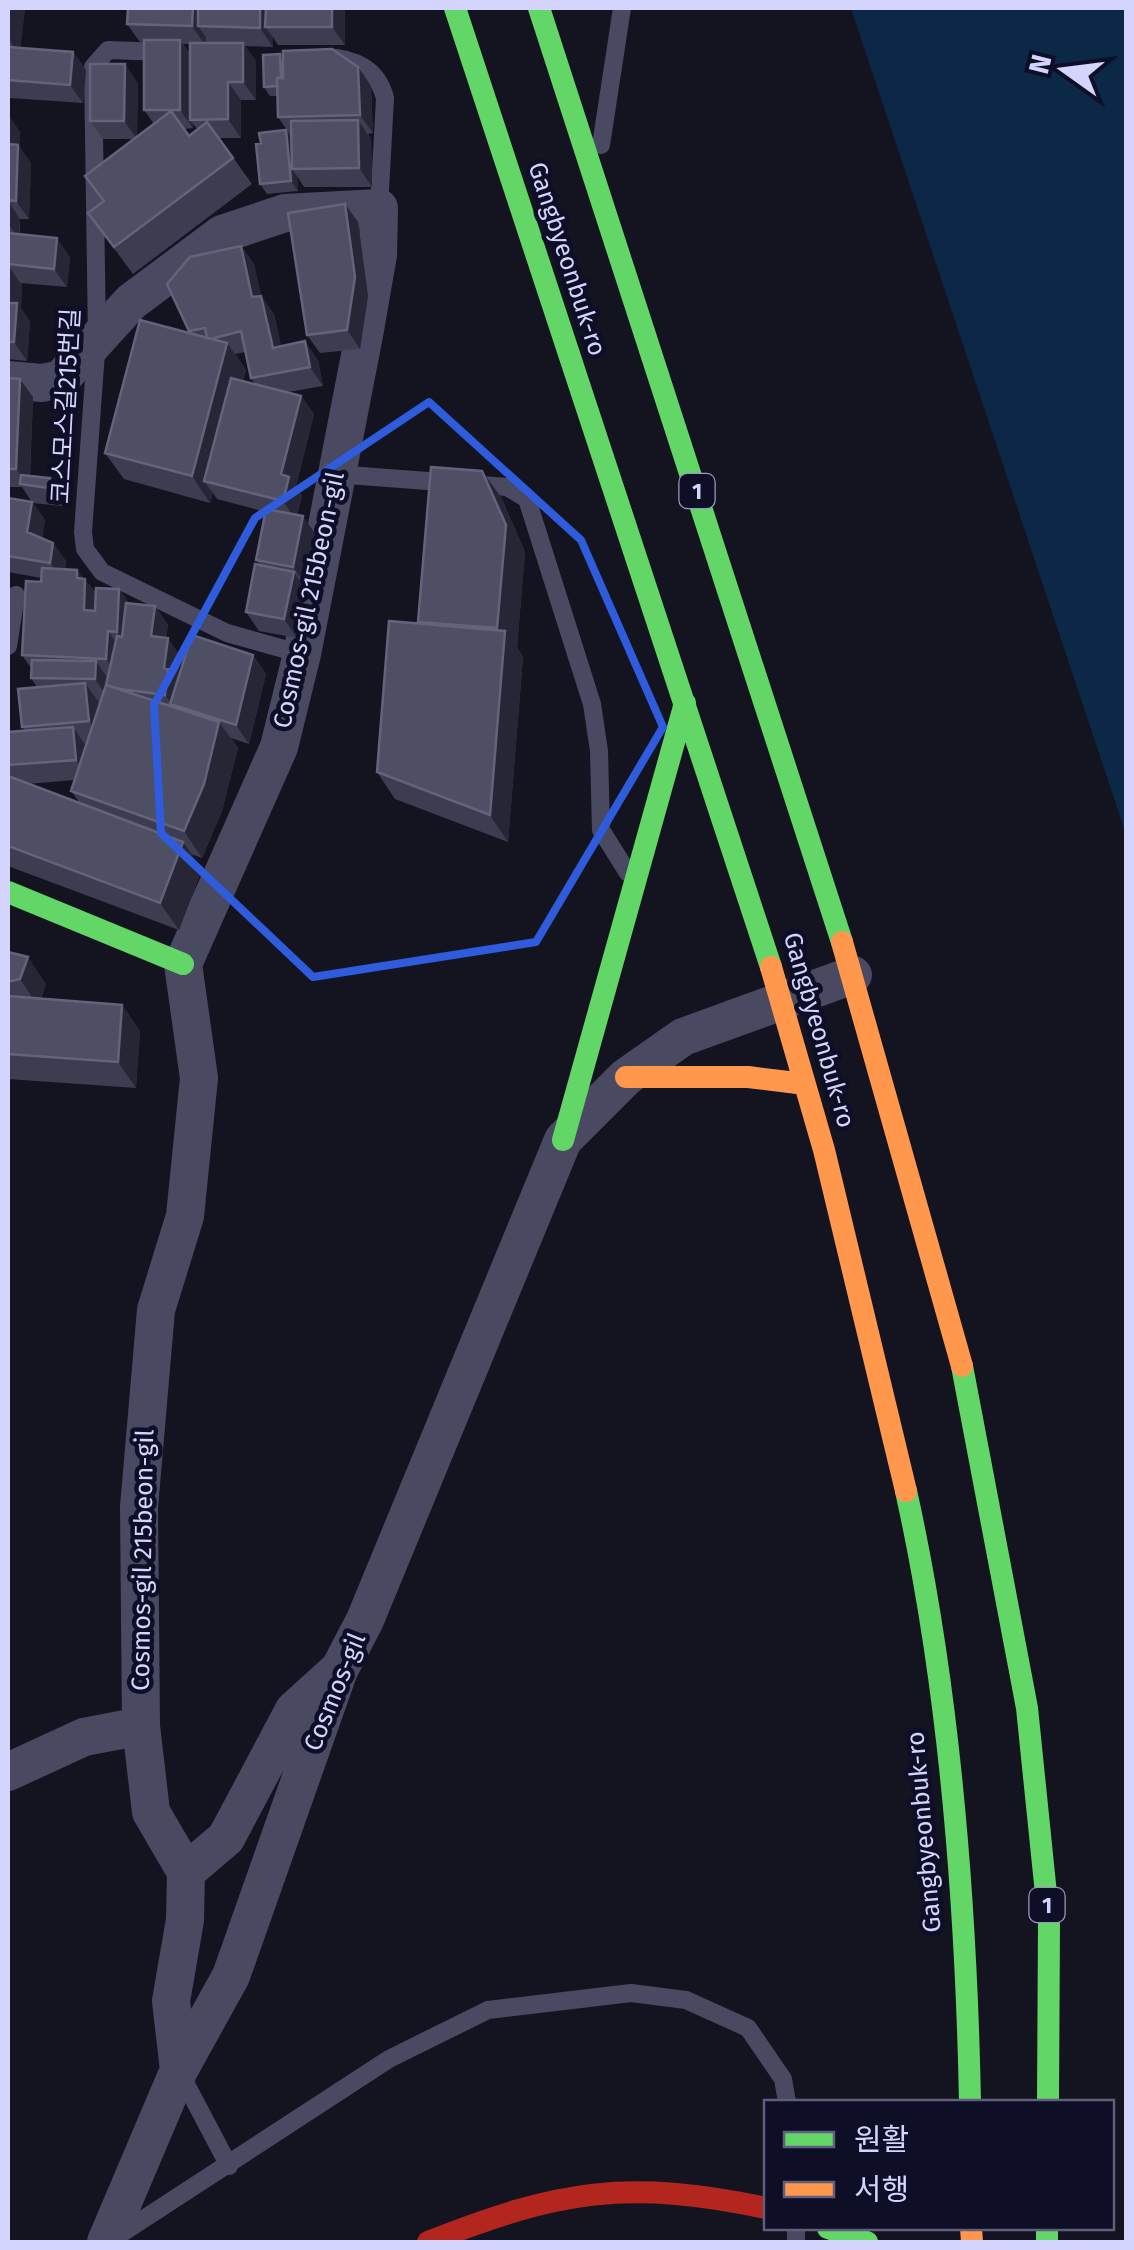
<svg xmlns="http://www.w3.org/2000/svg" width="1134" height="2250" viewBox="0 0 1134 2250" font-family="'Fira Sans','Noto Sans KR',sans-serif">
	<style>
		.water { fill: #0b2846 }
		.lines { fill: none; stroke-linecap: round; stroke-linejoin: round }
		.lane { stroke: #494a62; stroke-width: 18 }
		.street { stroke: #494a62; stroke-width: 38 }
		.fast { stroke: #63d668; stroke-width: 22 }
		.slow { stroke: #ff974d; stroke-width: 22 }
		.jam { stroke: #b3261e; stroke-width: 22 }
		.wall { fill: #3d3d51; fill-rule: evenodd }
		.shaded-wall { fill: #262636 }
		.building { fill: #4e4e64; stroke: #63637c; stroke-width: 2.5 }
		.marked { fill: none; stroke: #2f5cdc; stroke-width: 8; stroke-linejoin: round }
		.labels { text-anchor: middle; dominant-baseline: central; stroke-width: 9; stroke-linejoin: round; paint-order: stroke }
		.shield { fill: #0f0e27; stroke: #9999be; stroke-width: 2.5 }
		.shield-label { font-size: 22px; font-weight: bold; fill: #d4d5ff }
		.street-label { font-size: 25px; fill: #d4d5ff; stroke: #0f0e27 }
	</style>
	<rect width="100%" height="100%" fill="#141421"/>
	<!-- water -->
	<path class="water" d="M851 8H1126V834Z"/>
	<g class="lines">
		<!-- lane -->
		<path class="lane" d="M164 52 108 50 93 67 97 338 83 532 85 549 102 572 227 633 302 654
			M325 57C354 58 378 69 385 98L379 208
			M601 145 622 8
			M335 474 507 487 527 499 592 704 599 751 601 830 628 873
			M8 646 16 595
			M180 2073 229 2166
			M116 2237 389 2059 488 2010 631 1993 686 2000 748 2028 783 2079 787 2102
			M796 2242V2228"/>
		<!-- street -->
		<path class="street" d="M8 380 42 383 61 379 131 302 222 234 285 213 379 208 378 255 364 335 302 654 279 747 183 964 199 1078 185 1216 156 1310 139 1507 141 1726 151 1812 186 1872
			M8 1772 84 1737 141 1726
			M179 2070 171 2001 185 1920 186 1872 226 1838 294 1710 337 1671
			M106 2242 179 2070 231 1976 339 1670 365 1620 563 1140 626 1077 683 1037 853 975"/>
		<!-- fast -->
		<path class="fast" d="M455 8 771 967
			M539 8 842 942
			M8 892 183 964
			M563 1140 685 703
			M962 1366 1027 1708 1049 1923 1048 2102
			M906 1491C950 1689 966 1899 970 2102
			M828 2228 867 2242
			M1047 2228V2242"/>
		<!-- slow -->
		<path class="slow" d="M842 942 962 1366
			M771 967 824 1150 906 1491
			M626 1077H748L805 1084
			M971 2228 972 2242"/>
		<!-- jam -->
		<path class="jam" d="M428 2242C559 2190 627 2179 766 2208"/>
	</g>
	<!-- wall -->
	<path class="wall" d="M8 8H25L20 48 73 52 86 70 83 103 10 98 8 94Z
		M128 8H345V45H278L273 37V47L245 46 256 61V100H241V138H219L252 184 133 274 88 213 103 202 85 176 133 139H103L90 121 138 83 137 136 154 124 144 110V43L140 42 127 24ZM183 44H190V54ZM193 124 198 130 189 136 184 129 193 128Z
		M283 58 358 67 371 86 373 133 368 134 371 139 372 187H304L297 176 298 191 267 194 260 184 261 143 286 130 291 136 278 117V96H270L264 87Z
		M8 115 20 132 19 146 31 163 29 219H20V234L70 257 67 287 21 283 22 285 21 308 30 322 27 361 8 359Z
		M358 222 368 296 360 349 320 353 307 335Z
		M241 246 254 264 261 296 274 314 281 346 318 360 323 386 288 392 301 396 314 414 296 486 302 496 297 515 316 535 306 585 302 584 306 590 297 638 259 631 246 612 260 565 256 560 266 512 217 499 213 493 210 503 124 479 105 453 191 333 167 284ZM245 352 251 378 255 384 243 381 246 370 235 354Z
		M8 378 33 397 30 476 63 497 62 506 33 503 45 520 42 538 53 543 66 561 65 569 83 578 96 593 119 589 129 603 155 606 168 625 166 638 181 657 177 679 253 655 266 674 249 744 231 738 238 748 222 811 202 858 191 854 202 869 179 930 8 866V776L12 778 8 772V765L25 731 22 727 37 687 31 678V668L22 655 41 578 8 572V498L32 502 22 487H8ZM74 780 71 791 80 803 27 784Z
		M501 497 525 552 517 647 523 657 508 842 395 799 377 772 420 624 418 622Z
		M8 952 46 984 41 999 122 1005 140 1031 136 1088 8 1079Z"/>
	<!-- shaded-wall -->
	<path class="shaded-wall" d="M10 8H25L20 55 8 38Z
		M193 8H207L198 26 206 37 205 45 192 26Z
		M260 8H274L265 27 273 37V47L260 28Z
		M332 8H345V45L332 27Z
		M180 40 193 59 190 120 193 124V128L180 110Z
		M243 43 256 61V100L243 82Z
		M73 52 86 70 83 103 70 85Z
		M125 64 138 83 137 139 124 121Z
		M358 67 371 86 373 133 360 115Z
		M228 82 241 100V138L228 119Z
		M8 115 20 132 19 146 31 163 29 219 16 201 8 146Z
		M358 120 371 139 372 187 359 168Z
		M286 130 293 139 292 169 297 176 298 191 291 181Z
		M8 201 20 219 19 240 8 223Z
		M345 204 358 222 368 296 360 349 347 330Z
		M57 238 70 257 67 287 54 269Z
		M241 246 254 264 265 316 252 297Z
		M9 267 22 285 21 308 30 322 27 361 14 342 8 304Z
		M261 296 274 314 286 367 273 348Z
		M305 341 318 360 323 386 310 367Z
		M227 343 246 370 215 484 204 481 213 493 210 503 192 476Z
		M20 379 33 397 29 487 16 469Z
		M301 396 314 414 296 486 302 496 296 520 283 501 281 474Z
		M482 471 501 497 525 552 517 647 523 657 508 842 490 815 504 638 497 628Z
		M50 478 63 497 62 506 49 488Z
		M32 502 45 520 40 550 27 532Z
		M303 516 316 535 306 585 293 567Z
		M53 543 66 561 63 582 50 563Z
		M77 570 98 597 97 629 84 610 77 578Z
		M294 572 306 590 297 638 284 619Z
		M119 589 132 607 130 651 117 632Z
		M155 606 168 625 164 654 151 636Z
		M108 631 121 650 119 677 106 659Z
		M168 638 181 657 177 682 172 705 165 695 164 668Z
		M253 655 266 674 249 744 236 725Z
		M96 661 109 680 108 698 95 679Z
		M85 683 98 701 102 740 89 721Z
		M219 722 238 748 222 811 202 858 184 831Z
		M73 727 86 746 89 779 76 760Z
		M183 842 202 869 179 930 160 903Z
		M28 957 46 984 38 1006 20 979Z
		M122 1005 140 1031 136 1088 118 1062Z"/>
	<!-- building -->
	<path class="building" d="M128 8H193L192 26 127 24Z
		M198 8H260V28L198 26Z
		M266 8H332V27H265Z
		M144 40H180V110H144Z
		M190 43H243V82H228V119L190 120Z
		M8 47 73 52 70 85 8 80Z
		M332 49 358 67 360 115 278 117 277 78H283V51Z
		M280 54 281 78H277V86L264 87 263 55Z
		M90 64H125L124 121H90Z
		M171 111 189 136 207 122 233 158 114 247 88 213 104 201 85 176Z
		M358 120 359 168 292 169 291 121Z
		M286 130 291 181 260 184 256 144 261 143 259 133Z
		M8 144 18 145 16 201 8 200Z
		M345 204 355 277 347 330 307 335 288 213Z
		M8 233 57 238 54 269 8 264Z
		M241 246 252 297 261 296 273 348 305 341 310 367 251 378 241 331 211 339 207 338 205 328 189 331 167 284 190 257Z
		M8 303H17L14 342H8Z
		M140 320 227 343 192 476 105 453Z
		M8 378 20 379 16 469H8Z
		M231 378 301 396 281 474 289 477 283 501 204 481Z
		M431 467 482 471 506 525 497 628 418 622Z
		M21 475 50 478 49 488 20 484Z
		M8 498 32 502 27 532 53 543 50 563 8 556Z
		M266 509 303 516 293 567 256 560Z
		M255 564 294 572 284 619 246 612Z
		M42 568 77 570V578L85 579 84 610 95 611 96 588 119 589 117 632 108 631 106 659 22 655 26 581 41 582Z
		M126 603 155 606 151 636 168 638 164 668 168 669 165 695 120 689 106 685 117 636 122 637Z
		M389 621 505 631 490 815 377 772Z
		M192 635 253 655 236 725 170 704Z
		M32 660 96 661 95 679 31 678Z
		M85 683 89 721 22 727 18 689Z
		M106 685 219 722 204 784 184 831 71 791Z
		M73 727 76 760 8 765V732Z
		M8 776 183 842 160 903 8 846Z
		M8 952 28 957 20 979 8 982Z
		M8 996 122 1005 118 1062 8 1054Z"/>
	<!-- marked area -->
	<path class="marked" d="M429 402 581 540 663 727 536 942 313 977 161 833 154 705 255 518Z"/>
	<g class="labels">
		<!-- shield labels -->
		<g class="shield">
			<rect x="679.5" y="474" width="35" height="34" rx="8"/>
			<rect x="1029.5" y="1888" width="35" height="34" rx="8"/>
		</g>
		<g class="shield-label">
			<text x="697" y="491">1</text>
			<text x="1047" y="1905">1</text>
		</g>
		<!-- street labels -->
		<g class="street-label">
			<text transform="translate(567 259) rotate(72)">Gangbyeonbuk-ro</text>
			<text transform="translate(66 406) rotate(-87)">코스모스길215번길</text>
			<text transform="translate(309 600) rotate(-78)">Cosmos-gil 215beon-gil</text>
			<text transform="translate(819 1030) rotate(74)">Gangbyeonbuk-ro</text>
			<text transform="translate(143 1560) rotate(-89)">Cosmos-gil 215beon-gil</text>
			<text transform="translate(335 1692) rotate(-68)">Cosmos-gil</text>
			<text transform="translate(924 1832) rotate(-95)">Gangbyeonbuk-ro</text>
		</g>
	</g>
	<!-- border -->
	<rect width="1134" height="2250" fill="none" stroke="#d4d5ff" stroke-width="20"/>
	<!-- legend -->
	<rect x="764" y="2100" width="350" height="130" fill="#0f0e27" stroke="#5e5e7d" stroke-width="2.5"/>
	<rect x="784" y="2132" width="50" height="15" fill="#63d668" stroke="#5e5e7d" stroke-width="2.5"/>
	<text x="854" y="2150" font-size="30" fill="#d4d5ff">원활</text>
	<rect x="784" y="2182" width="50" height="15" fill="#ff974d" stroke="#5e5e7d" stroke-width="2.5"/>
	<text x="854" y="2200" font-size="30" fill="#d4d5ff">서행</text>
	<!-- north arrow -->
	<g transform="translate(1064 70) rotate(284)" stroke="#0f0e27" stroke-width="8" paint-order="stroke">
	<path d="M0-8L18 38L0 25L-18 38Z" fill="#d4d5ff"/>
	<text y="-15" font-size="28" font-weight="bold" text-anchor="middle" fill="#d4d5ff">N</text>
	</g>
</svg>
